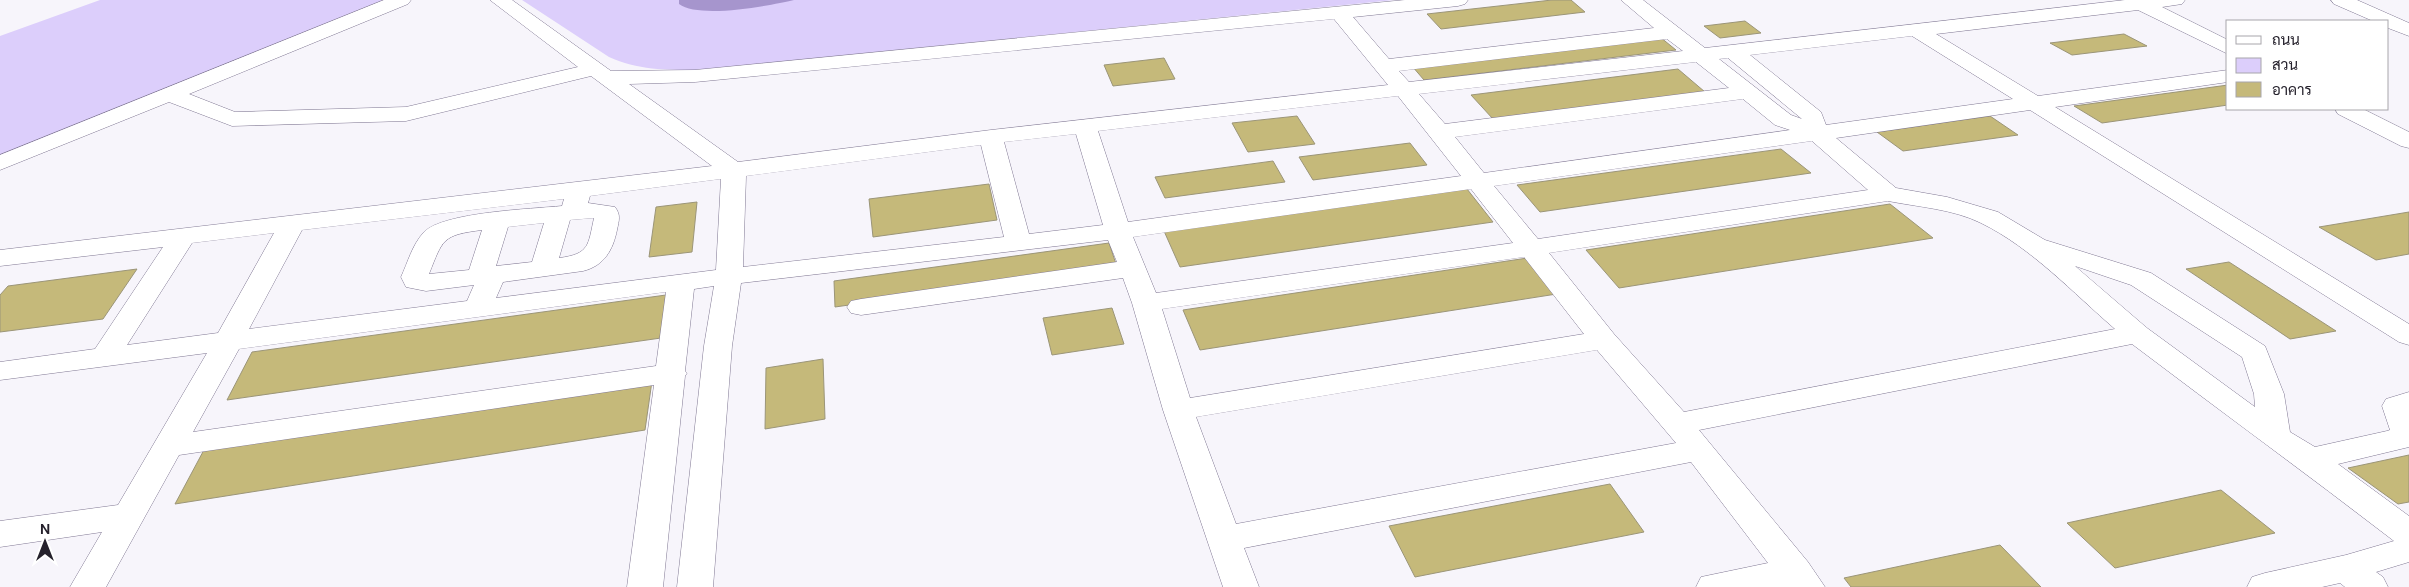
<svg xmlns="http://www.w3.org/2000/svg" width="2409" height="587" viewBox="0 0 2409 587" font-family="'DM Sans',Sarabun,sans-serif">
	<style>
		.green { fill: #dccefb }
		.water { fill: #a695cd }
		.building { fill: #c5b97a; stroke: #9b9578 }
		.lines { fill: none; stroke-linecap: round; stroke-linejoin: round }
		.minor-casing { stroke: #807893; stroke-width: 1 }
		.minor { fill: #fff; fill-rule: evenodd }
	</style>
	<rect width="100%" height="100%" fill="#f7f5fb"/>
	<!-- green -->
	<path class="green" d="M100 0H383L0 156V36Z
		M522 0H1394L697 70C666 70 637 70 609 57Z"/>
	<!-- water -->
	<path class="water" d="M679 0H794C768 6 699 19 679 4Z"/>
	<!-- building -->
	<path class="building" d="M1552 0H1571L1585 12 1441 29 1427 14Z
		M1745 21 1761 33 1720 38 1704 26Z
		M2124 34 2147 46 2072 55 2050 43Z
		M1660 37 1676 50 1424 80 1412 66Z
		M1164 58 1175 79 1113 86 1104 65Z
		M1678 69 1705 92 1493 119 1471 95Z
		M2228 85V105L2102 123 2074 106Z
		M1297 116 1315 144 1248 152 1232 123Z
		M1990 116 2018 135 1903 151 1877 132Z
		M1410 143 1427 165 1313 180 1299 157Z
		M1781 149 1811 173 1540 212 1517 185Z
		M1273 161 1285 182 1165 198 1155 177Z
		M989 184 997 220 873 237 869 199Z
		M1467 189 1493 222 1180 267 1164 231Z
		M697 202 692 252 649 257 656 207Z
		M1890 204 1933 238 1619 288 1586 250Z
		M2409 212V254L2376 260 2319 227Z
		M1109 243 1117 267 835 307 834 281Z
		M1534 257 1563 293 1200 350 1183 310Z
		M2229 262 2336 331 2290 339 2186 269Z
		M137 269 103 319 0 332V295L8 286Z
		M666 295 661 338 227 400 252 352Z
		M1112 308 1124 344 1052 355 1043 318Z
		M823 359 825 419 765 429 766 368Z
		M652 381 645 430 175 504 205 448Z
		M2409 455V502L2398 504 2348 468Z
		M1610 484 1644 532 1415 577 1389 526Z
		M2221 490 2275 533 2115 568 2067 523Z
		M2000 545 2041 587H1851L1844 578Z"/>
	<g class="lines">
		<defs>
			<path id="minor" d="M384 0H411L408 4 189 94 235 112 406 107 578 67 490 0H512L611 71 695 70 1405 0H1468L1465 4 1458 6 1353 17 1389 59 1654 28 1621 0H1643L1705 48 2125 0H2185L2182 4 2162 7 2228 40V54L2138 10 1936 34 2038 96 2228 70V82L2055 107 2409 324V345L2399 342 2030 110 1836 138 1896 188 1947 197 1998 212 2045 240 2151 273 2265 346 2284 394 2290 432 2315 447 2387 431 2390 430 2382 406 2386 399 2409 392V447L2338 464 2409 516V562L2376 572 2383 577 2388 587H2345L2340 583 2322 587H2247L2252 577 2265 573 2346 555 2394 541C2307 474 2219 410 2132 344L1699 430 1808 562 1825 587H1696L1701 577 1768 563 1691 462 1244 548 1259 587H1223L1163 410 1132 303 1123 278 861 315 851 313 847 307 851 301 861 299 1117 262 1108 240 741 283 732 346 713 587H677L704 346 714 286 694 289 685 371 687 373 685 376 663 587H627L654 385 179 455 106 587H70L102 532 0 547V521L118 505 207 353 0 380V362L95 349 163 247 0 266V250L712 166 591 76 406 121 232 126 169 102 0 170V155ZM1334 19 1388 85 991 130 738 162 629 84 695 82ZM1912 36 2013 99 1826 125 1821 112 1750 55ZM1667 39 1683 51 1409 82 1399 71ZM1728 58 1802 119 1791 115 1719 59ZM1696 62 1729 88 1445 124 1419 94ZM1398 96 1461 176 1128 222 1098 131ZM1743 99 1775 125 1790 130 1484 173 1455 137ZM1076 134 1103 225 1029 234 1004 142ZM1812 141 1868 190 1538 239 1494 186ZM981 145 1004 237 743 267 746 176ZM721 179 716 270 496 298 503 282 583 271C604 266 613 250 617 230 619 220 621 215 615 207L588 203 590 196ZM1471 189 1513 243 1156 293 1133 237ZM564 199 562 206C532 209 444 212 424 232 412 245 408 262 401 277L406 287 426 291 474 285 467 301 249 329 302 230ZM1888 201C1918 207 1953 209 1981 223 2032 248 2073 293 2115 329L1684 412 1614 334 1549 253ZM594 218C588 245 590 254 559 258L570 220ZM544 223 532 262 496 266 508 227ZM482 230 469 270 429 274C443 239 442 235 482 230ZM274 233 218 333 127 345 192 243ZM1524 257 1584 334 1190 398 1162 309ZM2075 266 2131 285 2242 357 2254 394 2255 407 2147 328ZM666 292 656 366 193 432 239 349ZM1597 350 1676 443 1236 524 1196 417Z
				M2331 0H2357L2409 23V36L2388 28V21H2373L2334 4Z
				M2335 109H2363L2409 132V148L2401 146 2338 114Z"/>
		</defs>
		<!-- minor casing -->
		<use href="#minor" class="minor-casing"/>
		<!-- minor -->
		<use href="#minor" class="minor"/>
	</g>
	<!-- legend -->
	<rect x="2226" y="20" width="162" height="90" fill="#ffffff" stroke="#a8a6ab"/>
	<rect x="2236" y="36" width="25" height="8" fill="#ffffff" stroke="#a8a6ab"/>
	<text x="2272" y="45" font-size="15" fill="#25212c">ถนน</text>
	<rect x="2236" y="58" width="25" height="15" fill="#dccefb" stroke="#a8a6ab"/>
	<text x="2272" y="70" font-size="15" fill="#25212c">สวน</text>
	<rect x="2236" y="82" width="25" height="15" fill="#c5b97a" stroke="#a8a6ab"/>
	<text x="2272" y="95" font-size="15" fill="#25212c">อาคาร</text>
	<!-- north arrow -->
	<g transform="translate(45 542)" stroke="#ffffff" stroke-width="4" paint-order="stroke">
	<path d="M0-4L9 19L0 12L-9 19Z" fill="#25212c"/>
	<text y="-8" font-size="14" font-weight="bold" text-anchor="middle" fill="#25212c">N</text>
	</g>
</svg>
